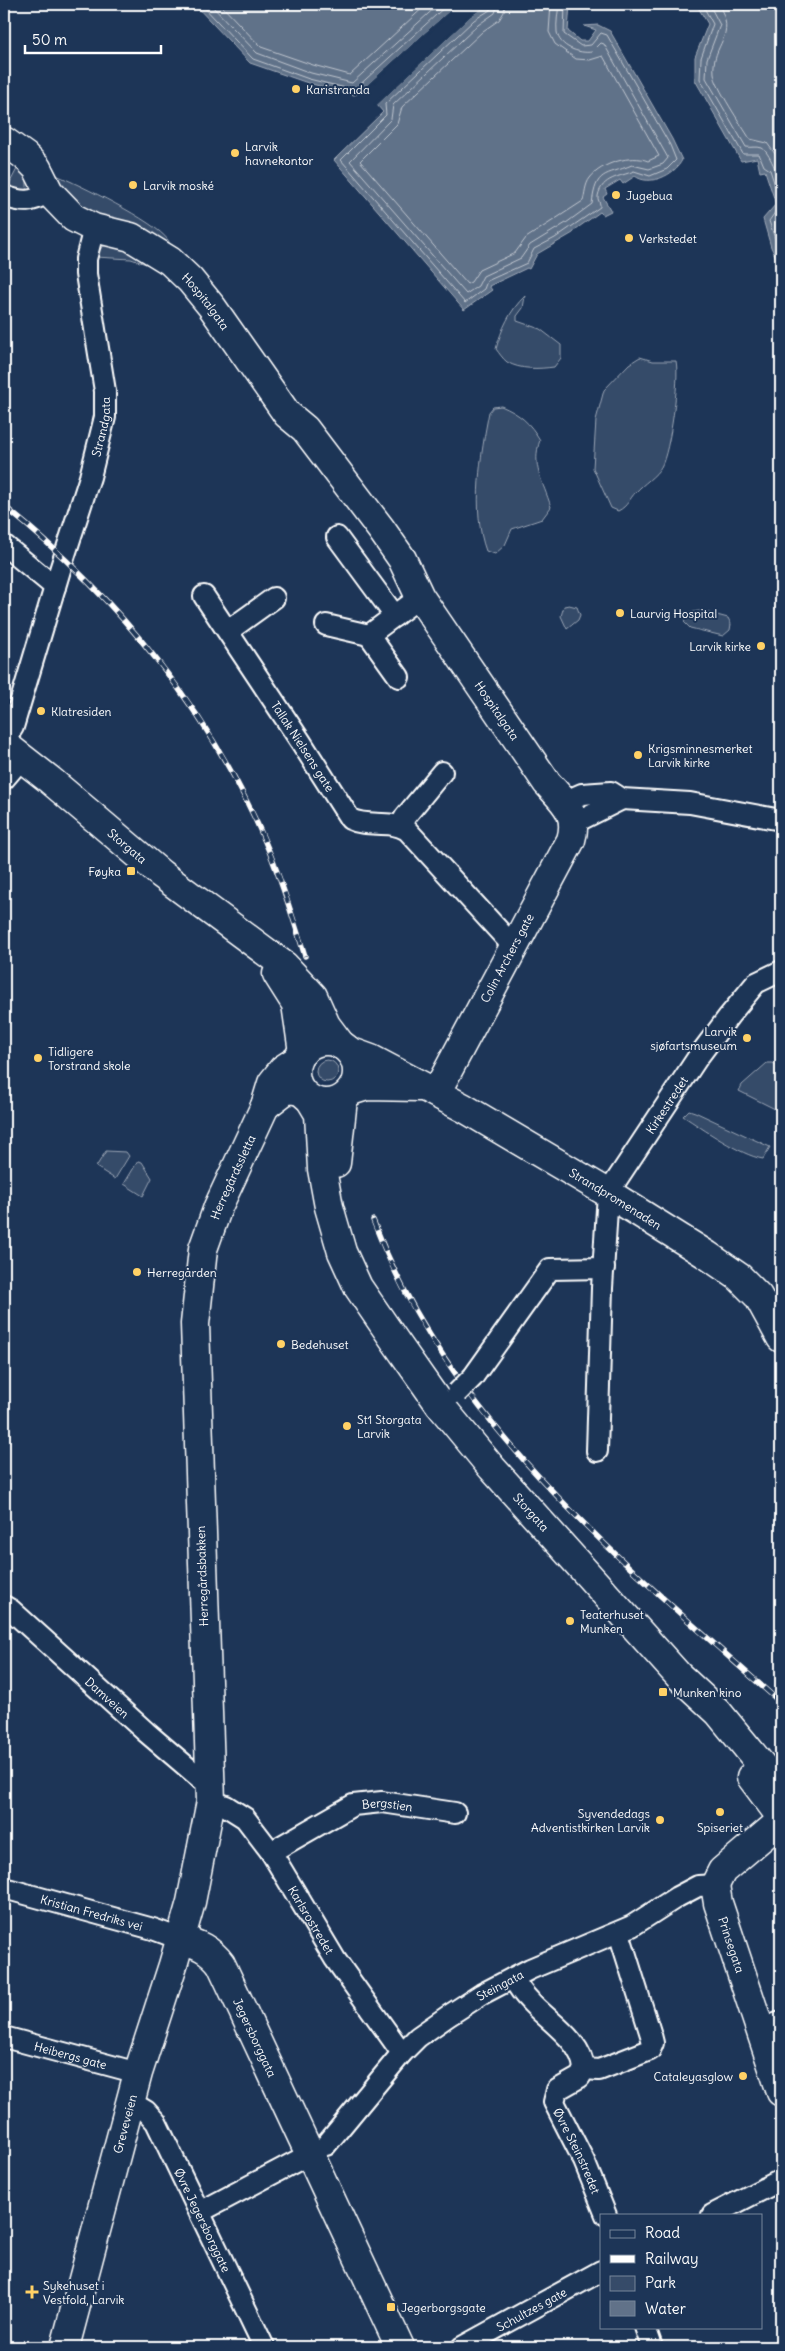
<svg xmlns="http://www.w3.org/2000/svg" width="785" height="2351" viewBox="0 0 785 2351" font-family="Delius,sans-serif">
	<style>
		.green { fill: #364b69; stroke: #9aa5b4 }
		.water { fill: #617289; stroke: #a0aab8 }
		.pier { fill: #1d3557 }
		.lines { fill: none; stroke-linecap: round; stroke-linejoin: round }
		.shore { stroke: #c0c7d0; stroke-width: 1 }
		.street-casing { stroke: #fff; stroke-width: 24 }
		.secondary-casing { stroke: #fff; stroke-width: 31 }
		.primary-casing { stroke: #fff; stroke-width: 31 }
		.street { stroke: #1d3557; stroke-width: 20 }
		.secondary { stroke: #1d3557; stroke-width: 28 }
		.primary { stroke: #1d3557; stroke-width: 28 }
		.rail-casing { stroke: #fff; stroke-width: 5.5 }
		.rail { stroke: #1d3557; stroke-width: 4; stroke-dasharray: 11; stroke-linecap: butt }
		.street-bridge-casing { stroke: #fff; stroke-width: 24; stroke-linecap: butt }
		.street-bridge { stroke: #1d3557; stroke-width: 20 }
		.poi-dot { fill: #ffd166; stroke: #1d3557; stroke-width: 2 }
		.labels { text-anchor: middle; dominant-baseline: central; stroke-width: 4; stroke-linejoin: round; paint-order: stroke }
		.poi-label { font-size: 12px; fill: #fff; stroke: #1d3557; text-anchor: start }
		.street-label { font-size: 12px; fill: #fff; stroke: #1d3557 }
	</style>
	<rect width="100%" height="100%" fill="#1d3557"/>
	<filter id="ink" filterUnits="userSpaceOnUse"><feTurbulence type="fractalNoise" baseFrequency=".02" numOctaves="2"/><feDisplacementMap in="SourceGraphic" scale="10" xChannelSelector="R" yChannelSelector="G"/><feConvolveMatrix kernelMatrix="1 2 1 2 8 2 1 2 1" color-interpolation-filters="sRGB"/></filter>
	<g filter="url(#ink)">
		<!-- green -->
		<path class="green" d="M18 167 27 181V187L25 191 7 188Z
			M56 175C78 184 155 221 168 240 170 243 170 247 170 251L97 220 58 187Z
			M113 242 155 267 131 259 95 257 102 247Z
			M525 296 523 308 517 316V321L540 329 561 345V358L554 367C539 369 520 370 507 362 503 359 499 353 496 349 501 330 510 310 525 296Z
			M640 357 653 361H676C680 379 670 451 661 467 656 476 643 484 636 492 629 499 628 506 618 511L611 508 593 468 596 420 604 390 629 364Z
			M501 406C520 414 530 423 540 440 531 466 543 481 551 507L542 519 512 529 505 545 495 554 486 551C471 510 481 453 489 412L493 407Z
			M569 605 577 607 580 615 578 620 567 629 561 616 564 606Z
			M702 611 728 618 731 624 730 630 723 636 690 628 684 622C687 613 693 611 702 611Z
			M316 1071a11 11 0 1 1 22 0a11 11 0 1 1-22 0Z
			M767 1063H773L781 1069V1112L739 1091 742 1085Z
			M689 1110 695 1112 770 1147 763 1159C740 1155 703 1129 683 1116Z
			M106 1151 126 1152 129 1156 115 1179 96 1167Z
			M138 1161 142 1162 152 1178 143 1196 124 1184Z"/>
		<!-- water -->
		<path class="water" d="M194 4H457L357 94 354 95 308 83 250 63Z
			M489 4H570L568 31 580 41H588L596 30 584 26 598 25 610 31 672 139 682 160C675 175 649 187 635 176L623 184 620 180 605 189 607 194 603 197 611 211 603 215 600 212 576 229 573 233 537 254 529 269 527 268 489 286 492 290 464 310 334 160 383 112 377 105 471 16Z
			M696 4H781V268L771 247 763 219 776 204 765 171 760 172 757 158 741 161 695 80V57L708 24Z"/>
		<!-- pier -->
		<path class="pier" d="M457 4H459L458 6 359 96 357 94Z
			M485 4H489L471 16 377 105 374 104 470 14Z"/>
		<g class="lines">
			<!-- shore -->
			<path class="shore" d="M201 4 253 59 309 79 354 90 448 4
				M210 4 257 53 311 73 352 83 439 4
				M220 4 261 47 313 65 350 75 427 4
				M491 4 490 10 474 20 385 104 386 115 341 160 465 303 484 289 487 281 527 263 534 249 555 238 600 207C601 203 597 200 598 196 602 177 620 177 634 171L650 176 667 169 676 160 670 145 607 35 601 33 591 45 581 46 564 34 565 4
				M498 4 495 13 478 25 393 105 391 119 350 161 466 294 478 286 483 276 521 258 530 245 566 223 592 204C596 170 605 176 632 165L649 169 663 164 668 158 604 44 601 43 592 52C579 54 559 47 557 32 556 23 558 13 559 4
				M505 4 504 12 499 20 483 31 402 107 397 124 360 161 467 284 471 282 479 270 515 253 526 238 583 201C585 194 585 184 590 178 601 163 632 154 648 161L659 156 603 56 590 60 576 59 555 44 549 32 551 4
				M702 4 713 24 701 58 700 79 743 154H759L764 166 770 170 781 204 769 221 781 256
				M709 4 720 25 707 59 706 78 746 147C751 148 757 146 762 148 769 152 778 175 781 184
				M718 4C739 37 711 43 714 74 715 86 742 126 750 139L767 143 781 162"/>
			<defs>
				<g id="street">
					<path d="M4 196C23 203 31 203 49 192"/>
					<path d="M337 537 395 616"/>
					<path d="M4 545 55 587"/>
					<path id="s1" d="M204 596 301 742 350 819C368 828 389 819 407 830L513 946"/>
					<path d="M326 625 369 635"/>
					<path d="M228 631 274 598"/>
					<path d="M399 677 369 635 420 597"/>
					<path id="s2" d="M4 741 13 727 60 570 90 477 105 417V391L86 274V259L94 228"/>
					<path d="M4 779 22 758"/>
					<path d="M564 802 582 794 611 792 622 799 690 803 781 820"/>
					<path d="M574 823 622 799"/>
					<path d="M400 826 405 817 442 772"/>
					<path d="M473 1377 550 1269 604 1268"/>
					<path id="s3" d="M597 1451 602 1288 608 1193 698 1057 729 1016 756 983 781 971"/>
					<path id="s4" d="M4 1606 11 1610 146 1732 200 1778 212 1784"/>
					<path id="s5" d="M211 1801 226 1806 245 1818 271 1852 335 1959 402 2053"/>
					<path id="s6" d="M271 1852 353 1805 382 1802 455 1813"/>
					<path id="s7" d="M4 1888 153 1929 180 1939"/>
					<path id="s8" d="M513 1978C517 1985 523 1994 529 2000 546 2020 582 2040 584 2069L580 2077 557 2090 554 2102 584 2161 606 2215"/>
					<path d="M761 2029 781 2022"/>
					<path id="s9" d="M4 2037 138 2073"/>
					<path d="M584 2069 599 2070 650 2050 653 2043 651 2035 619 1933"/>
					<path id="s10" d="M131 2102 146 2111 156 2122 264 2347"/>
					<path id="s11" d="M326 2145 402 2053 418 2037 448 2016 482 1994 530 1969 632 1926 677 1897 698 1886 715 1885"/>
					<path d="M200 2212 310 2154"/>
					<path d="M712 2215 781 2180"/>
					<path d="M645 2327 652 2347"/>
					<path id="s12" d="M462 2347 601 2271"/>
				</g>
				<g id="secondary">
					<path id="s13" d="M4 141 25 156 37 168 49 192 74 218 94 228 131 237 170 261 190 280 212 307 287 414 305 429 381 529 402 559 420 597 547 783C564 802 579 813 571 840L436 1093"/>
					<path id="s14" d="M349 1051 371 1059 464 1108 608 1193 707 1255 739 1277 758 1296 781 1338"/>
					<path d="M351 1091 367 1086 419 1087"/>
					<path d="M265 1106 287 1089 301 1091"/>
					<path id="s15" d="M781 1821 722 1871 715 1885 718 1903 781 2092"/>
					<path id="s16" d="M180 1939C198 1944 210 1949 221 1964L400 2347"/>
					<path id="s17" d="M65 2347 138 2073 173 1965 191 1902 211 1801 195 1324 203 1249 218 1207 265 1106 272 1083 283 1069 297 1060"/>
				</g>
				<g id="primary">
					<path id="s18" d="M4 744 50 780 161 874 285 966 313 996 326 1025 341 1045"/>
					<path d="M277 974 296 1004 303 1052"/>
					<circle cx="326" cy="1072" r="31"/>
					<path id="s19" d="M310 1099 319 1114 322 1169 329 1207 342 1252 358 1287 395 1341 440 1405 492 1468 679 1676 718 1712 781 1789"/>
					<path d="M336 1163 343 1099"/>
					<path d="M751 1777 781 1817"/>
				</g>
			</defs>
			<!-- street casing -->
			<use href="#street" class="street-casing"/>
			<!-- secondary casing -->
			<use href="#secondary" class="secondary-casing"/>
			<!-- primary casing -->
			<use href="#primary" class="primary-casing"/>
			<!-- street -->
			<use href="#street" class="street"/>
			<!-- secondary -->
			<use href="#secondary" class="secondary"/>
			<!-- primary -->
			<use href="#primary" class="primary"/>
			<defs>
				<path id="rail" d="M4 506C117 597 214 715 269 851 283 885 294 921 305 956
					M373 1220C449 1423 624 1563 781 1703"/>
			</defs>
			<!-- rail casing -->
			<use href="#rail" class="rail-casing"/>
			<!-- rail -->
			<use href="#rail" class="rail"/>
			<defs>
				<path id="street-bridge" d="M457 1393 473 1377"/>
			</defs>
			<!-- street-bridge casing -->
			<use href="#street-bridge" class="street-bridge-casing"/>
			<!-- street-bridge -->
			<use href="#street-bridge" class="street-bridge"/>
		</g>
	</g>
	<!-- markers -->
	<g class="poi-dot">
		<circle cx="296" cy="89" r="5"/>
		<circle cx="235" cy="153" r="5"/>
		<circle cx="133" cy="185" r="5"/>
		<circle cx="616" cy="195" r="5"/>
		<circle cx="629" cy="238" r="5"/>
		<circle cx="620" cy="613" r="5"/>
		<circle cx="761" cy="646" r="5"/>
		<circle cx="41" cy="711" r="5"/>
		<circle cx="638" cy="755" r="5"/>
		<rect x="126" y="866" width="10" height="10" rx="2.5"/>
		<circle cx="747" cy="1038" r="5"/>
		<circle cx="38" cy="1058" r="5"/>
		<circle cx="137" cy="1272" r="5"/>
		<circle cx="281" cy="1344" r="5"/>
		<circle cx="347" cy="1426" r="5"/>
		<circle cx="570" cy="1621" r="5"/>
		<rect x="658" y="1687" width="10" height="10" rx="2.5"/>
		<circle cx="720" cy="1812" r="5"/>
		<circle cx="660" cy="1820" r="5"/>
		<circle cx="743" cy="2076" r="5"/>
		<path d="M29.5 2284.5h5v5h5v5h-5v5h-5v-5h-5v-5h5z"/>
		<rect x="386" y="2302" width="10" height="10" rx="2.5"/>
	</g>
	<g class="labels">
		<!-- poi labels -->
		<g class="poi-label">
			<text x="306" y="89">Karistranda</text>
			<text x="245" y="146">Larvik<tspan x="245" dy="14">havnekontor</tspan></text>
			<text x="143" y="185">Larvik moské</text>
			<text x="626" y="195">Jugebua</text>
			<text x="639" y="238">Verkstedet</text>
			<text x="630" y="613">Laurvig Hospital</text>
			<text x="751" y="646" text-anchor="end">Larvik kirke</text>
			<text x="51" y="711">Klatresiden</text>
			<text x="648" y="748">Krigsminnesmerket<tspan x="648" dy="14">Larvik kirke</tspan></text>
			<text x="121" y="871" text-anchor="end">Føyka</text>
			<text x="737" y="1031" text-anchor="end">Larvik<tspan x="737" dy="14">sjøfartsmuseum</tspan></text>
			<text x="48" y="1051">Tidligere<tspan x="48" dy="14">Torstrand skole</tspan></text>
			<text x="147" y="1272">Herregården</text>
			<text x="291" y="1344">Bedehuset</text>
			<text x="357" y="1419">St1 Storgata<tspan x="357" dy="14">Larvik</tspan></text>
			<text x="580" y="1614">Teaterhuset<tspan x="580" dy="14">Munken</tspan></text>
			<text x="673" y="1692">Munken kino</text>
			<text x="650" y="1813" text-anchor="end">Syvendedags<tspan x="650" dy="14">Adventistkirken Larvik</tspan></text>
			<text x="720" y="1827" text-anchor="middle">Spiseriet</text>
			<text x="733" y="2076" text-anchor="end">Cataleyasglow</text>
			<text x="43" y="2285">Sykehuset i<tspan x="43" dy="14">Vestfold, Larvik</tspan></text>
			<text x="401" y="2307">Jegerborgsgate</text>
		</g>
		<!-- street labels -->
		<g class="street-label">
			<text stroke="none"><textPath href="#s13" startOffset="266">Hospitalgata</textPath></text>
			<text stroke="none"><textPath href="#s2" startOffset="330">Strandgata</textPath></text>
			<text stroke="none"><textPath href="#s13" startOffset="770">Hospitalgata</textPath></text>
			<text stroke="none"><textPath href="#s1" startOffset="180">Tallak Nielsens gate</textPath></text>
			<text stroke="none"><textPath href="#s18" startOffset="160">Storgata</textPath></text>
			<text transform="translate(507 958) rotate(-62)">Colin Archers gate</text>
			<text stroke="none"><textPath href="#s3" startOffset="364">Kirkestredet</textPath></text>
			<text stroke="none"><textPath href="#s17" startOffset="1196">Herregårdssletta</textPath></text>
			<text stroke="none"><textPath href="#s14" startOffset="305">Strandpromenaden</textPath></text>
			<text stroke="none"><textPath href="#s19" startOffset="481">Storgata</textPath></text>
			<text transform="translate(202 1576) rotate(-92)">Herregårdsbakken</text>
			<text stroke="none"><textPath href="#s4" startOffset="138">Damveien</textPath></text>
			<text stroke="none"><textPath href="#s6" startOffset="129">Bergstien</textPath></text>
			<text stroke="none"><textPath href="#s7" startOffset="91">Kristian Fredriks vei</textPath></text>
			<text stroke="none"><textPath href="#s5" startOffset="160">Karlsrostredet</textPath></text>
			<text stroke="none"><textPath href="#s15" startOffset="155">Prinsegata</textPath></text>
			<text stroke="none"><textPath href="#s11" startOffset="239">Steingata</textPath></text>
			<text stroke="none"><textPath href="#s16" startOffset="130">Jegersborggata</textPath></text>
			<text stroke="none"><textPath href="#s9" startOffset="69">Heibergs gate</textPath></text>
			<text stroke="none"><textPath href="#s17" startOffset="231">Greveveien</textPath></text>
			<text stroke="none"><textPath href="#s8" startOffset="219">Øvre Steinstredet</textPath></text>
			<text stroke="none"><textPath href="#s10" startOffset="141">Øvre Jegersborggate</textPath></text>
			<text stroke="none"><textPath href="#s12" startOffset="79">Schultzes gate</textPath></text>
		</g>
	</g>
	<!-- margin -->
	<rect width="785" height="2351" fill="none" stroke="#1d3557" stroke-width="20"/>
	<rect x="10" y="10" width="765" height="2331" fill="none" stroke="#fff" stroke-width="2" filter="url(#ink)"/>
	<!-- legend -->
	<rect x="600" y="2214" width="162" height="115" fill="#1d3557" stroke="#77869a"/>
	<rect x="610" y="2230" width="25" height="8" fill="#1d3557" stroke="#77869a"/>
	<text x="645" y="2238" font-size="15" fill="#ffffff">Road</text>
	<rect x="610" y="2255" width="25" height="8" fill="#ffffff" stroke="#77869a"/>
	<text x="645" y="2264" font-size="15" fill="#ffffff">Railway</text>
	<rect x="610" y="2276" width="25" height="15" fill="#364b69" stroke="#77869a"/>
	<text x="645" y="2288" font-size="15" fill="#ffffff">Park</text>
	<rect x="610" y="2301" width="25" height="15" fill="#617289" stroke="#77869a"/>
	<text x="645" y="2314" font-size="15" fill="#ffffff">Water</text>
	<!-- scale -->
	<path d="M25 45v8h136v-8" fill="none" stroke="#ffffff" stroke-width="2.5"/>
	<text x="32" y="45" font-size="15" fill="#ffffff" stroke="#1d3557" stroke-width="4" paint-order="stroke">50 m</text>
</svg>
